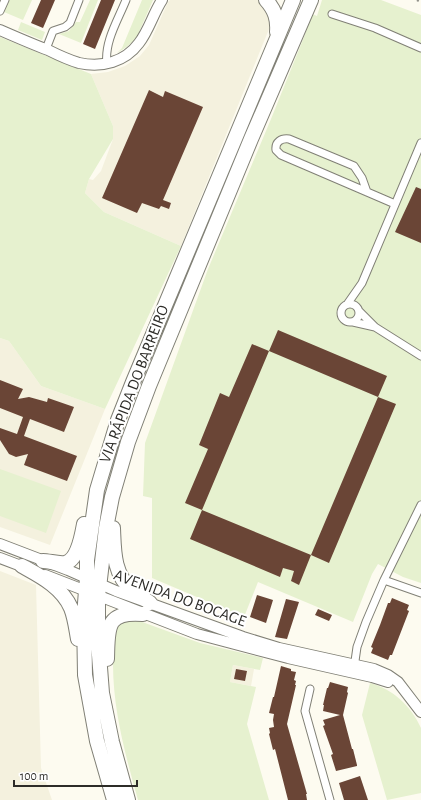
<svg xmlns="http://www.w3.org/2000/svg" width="421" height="800" viewBox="0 0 421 800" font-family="'Alegreya Sans',sans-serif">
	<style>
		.built { fill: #f4f1de }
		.green { fill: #e6f1cf }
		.building { fill: #6a4536 }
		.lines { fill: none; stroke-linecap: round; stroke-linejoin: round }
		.street-casing { stroke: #818076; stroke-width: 9 }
		.secondary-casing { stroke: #818076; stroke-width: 12 }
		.highway-casing { stroke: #818076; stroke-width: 16 }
		.street { stroke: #fff; stroke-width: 7 }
		.secondary { stroke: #fff; stroke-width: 10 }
		.highway { stroke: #fff; stroke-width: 14 }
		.rail { stroke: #919089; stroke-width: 2.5; stroke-dasharray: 2 4; stroke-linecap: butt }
		.labels { text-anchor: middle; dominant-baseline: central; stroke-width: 4; stroke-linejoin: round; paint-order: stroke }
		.street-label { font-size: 16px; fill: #2d2c28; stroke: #fff }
	</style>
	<rect width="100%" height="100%" fill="#fdfbf0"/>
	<!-- built -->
	<path class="built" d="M170 0H258L264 6 269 14 271 24 181 246 104 212 85 193 89 179 93 180 101 171 113 139V126L91 74 108 72 125 66 140 56 149 45 168 2Z
		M0 338 9 341 41 386 105 409 50 545 0 527Z
		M0 571 36 585 41 768 52 800H0Z
		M233 665 254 669 251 686 230 682Z"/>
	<!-- green -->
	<path class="green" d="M9 0H32L23 20 4 12Z
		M90 0H98L81 43 59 34 69 31 76 22H80Z
		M142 0H153L136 39 125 48 117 53 122 48Z
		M322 0H381L421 15V583L403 577 378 564 372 574 353 622 258 582 244 617 152 578V498L143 496 145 443 208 269 271 119 304 37 312 14 317 16Z
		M21 22 45 32 42 40 18 30Z
		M0 37 91 74 113 126V139L89 179 85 193 104 212 181 246 105 409 41 386 9 341 0 338Z
		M0 469 61 491 46 533 0 516Z
		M134 619 200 643 263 658 260 670 233 665 230 682 256 687 247 724 269 800H138C124 750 109 696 114 643 115 636 115 629 118 623Z
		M370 683C393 689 411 706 421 728V793L387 800 362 715Z"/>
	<!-- building -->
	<path class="building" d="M41 0H55L43 28 31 23Z
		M101 0H115L95 49 83 44Z
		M149 90 163 97 165 91 203 107 163 200 171 203 169 209 161 206 159 209 142 203 137 213 102 198Z
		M416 187 421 189V243L395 232Z
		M278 330 387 376 378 397 269 351Z
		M252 344 269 351 202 510 185 503 208 449 199 445 220 393 229 397Z
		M0 380 23 389 18 399 29 397 47 402 48 398 74 407 64 432 30 419 24 436 77 456 67 481 24 465 28 454 16 457 9 454 0 440V428L17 434 23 417 0 408Z
		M378 397 396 404 329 563 311 555Z
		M202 510 311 555 299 585 291 581 294 571 283 568 280 577 190 539Z
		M257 595 273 600 266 623 250 617Z
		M392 598 409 605 407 610 409 611 392 655H390L388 660 371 653 373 648 371 647 380 625 388 603H390Z
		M286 599 299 602 287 639 275 637Z
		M318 609 332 615 329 621 315 615Z
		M281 666 291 669V671L296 672 294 680 296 681 295 685H296L287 724 307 794H306L307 800H288L275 749 273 750 269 734 270 733 269 728 274 727 273 720 274 714 269 713 273 697H274Z
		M236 669 247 671 245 681 234 679Z
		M330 682 348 687 347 692 348 693 343 715 352 749H353L357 765V766L336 771 331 755 333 754 323 726 325 725 323 720 340 715 323 711 324 705H323L327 688H328Z
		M360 776 368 800H344L339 783Z"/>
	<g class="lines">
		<defs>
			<path id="street" d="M0 11 5 0
				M332 14 375 28 421 48
				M46 49 53 31 65 27 70 23 79 0
				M107 64C104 42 118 20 126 0
				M367 192 362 178 354 166 289 139C281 138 275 142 276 150L281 155 395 204
				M348 303 362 283 421 143
				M341 313a9 9 0 1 1 18 0a9 9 0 1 1-18 0Z
				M359 311 375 327 421 356
				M353 322 375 327
				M384 580 421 593
				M354 668 357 647 366 622 384 580 421 505
				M310 689 305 711 330 800"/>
			<path id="secondary" d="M0 30C16 37 32 44 48 50 58 55 69 60 79 63 102 68 125 62 139 43 149 30 153 14 162 0
				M0 544 68 570 116 591 243 637 279 648 374 669 388 675 398 682 421 712
				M0 558 29 569
				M45 575 197 634 288 658 372 677 388 682"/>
			<path id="highway" d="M266 0C275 10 278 19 277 32
				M113 528C114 550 113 574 132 590 137 594 144 598 150 603
				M43 561C49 561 58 564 65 563 78 560 82 535 84 524
				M22 566C40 576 62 587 71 608 75 618 76 628 78 639
				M107 659C108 628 105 611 143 614
				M114 800 97 741 85 675 84 616 87 578V560L97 490 118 420 133 382 293 0
				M128 800 112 742 102 693 98 642V596L106 528 112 497 128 442 149 386 251 139 311 0"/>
		</defs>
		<!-- street casing -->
		<use href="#street" class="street-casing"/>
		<!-- secondary casing -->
		<use href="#secondary" class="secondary-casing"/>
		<!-- highway casing -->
		<use href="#highway" class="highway-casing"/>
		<!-- street -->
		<use href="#street" class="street"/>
		<!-- secondary -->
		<use href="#secondary" class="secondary"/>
		<!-- highway -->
		<use href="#highway" class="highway"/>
		<!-- rail -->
		<path class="rail" d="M417 0 421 2"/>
	</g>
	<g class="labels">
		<!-- street labels -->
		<g class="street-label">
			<text transform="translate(134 384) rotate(-69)">VIA RÁPIDA DO BARREIRO</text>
			<text transform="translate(180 598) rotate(20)">AVENIDA DO BOCAGE</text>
		</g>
	</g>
	<!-- scale -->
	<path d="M14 780v6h123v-6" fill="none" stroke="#2d2c28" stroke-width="2"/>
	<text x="20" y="780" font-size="12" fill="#2d2c28" stroke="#ffffff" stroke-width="3" paint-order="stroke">100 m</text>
</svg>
